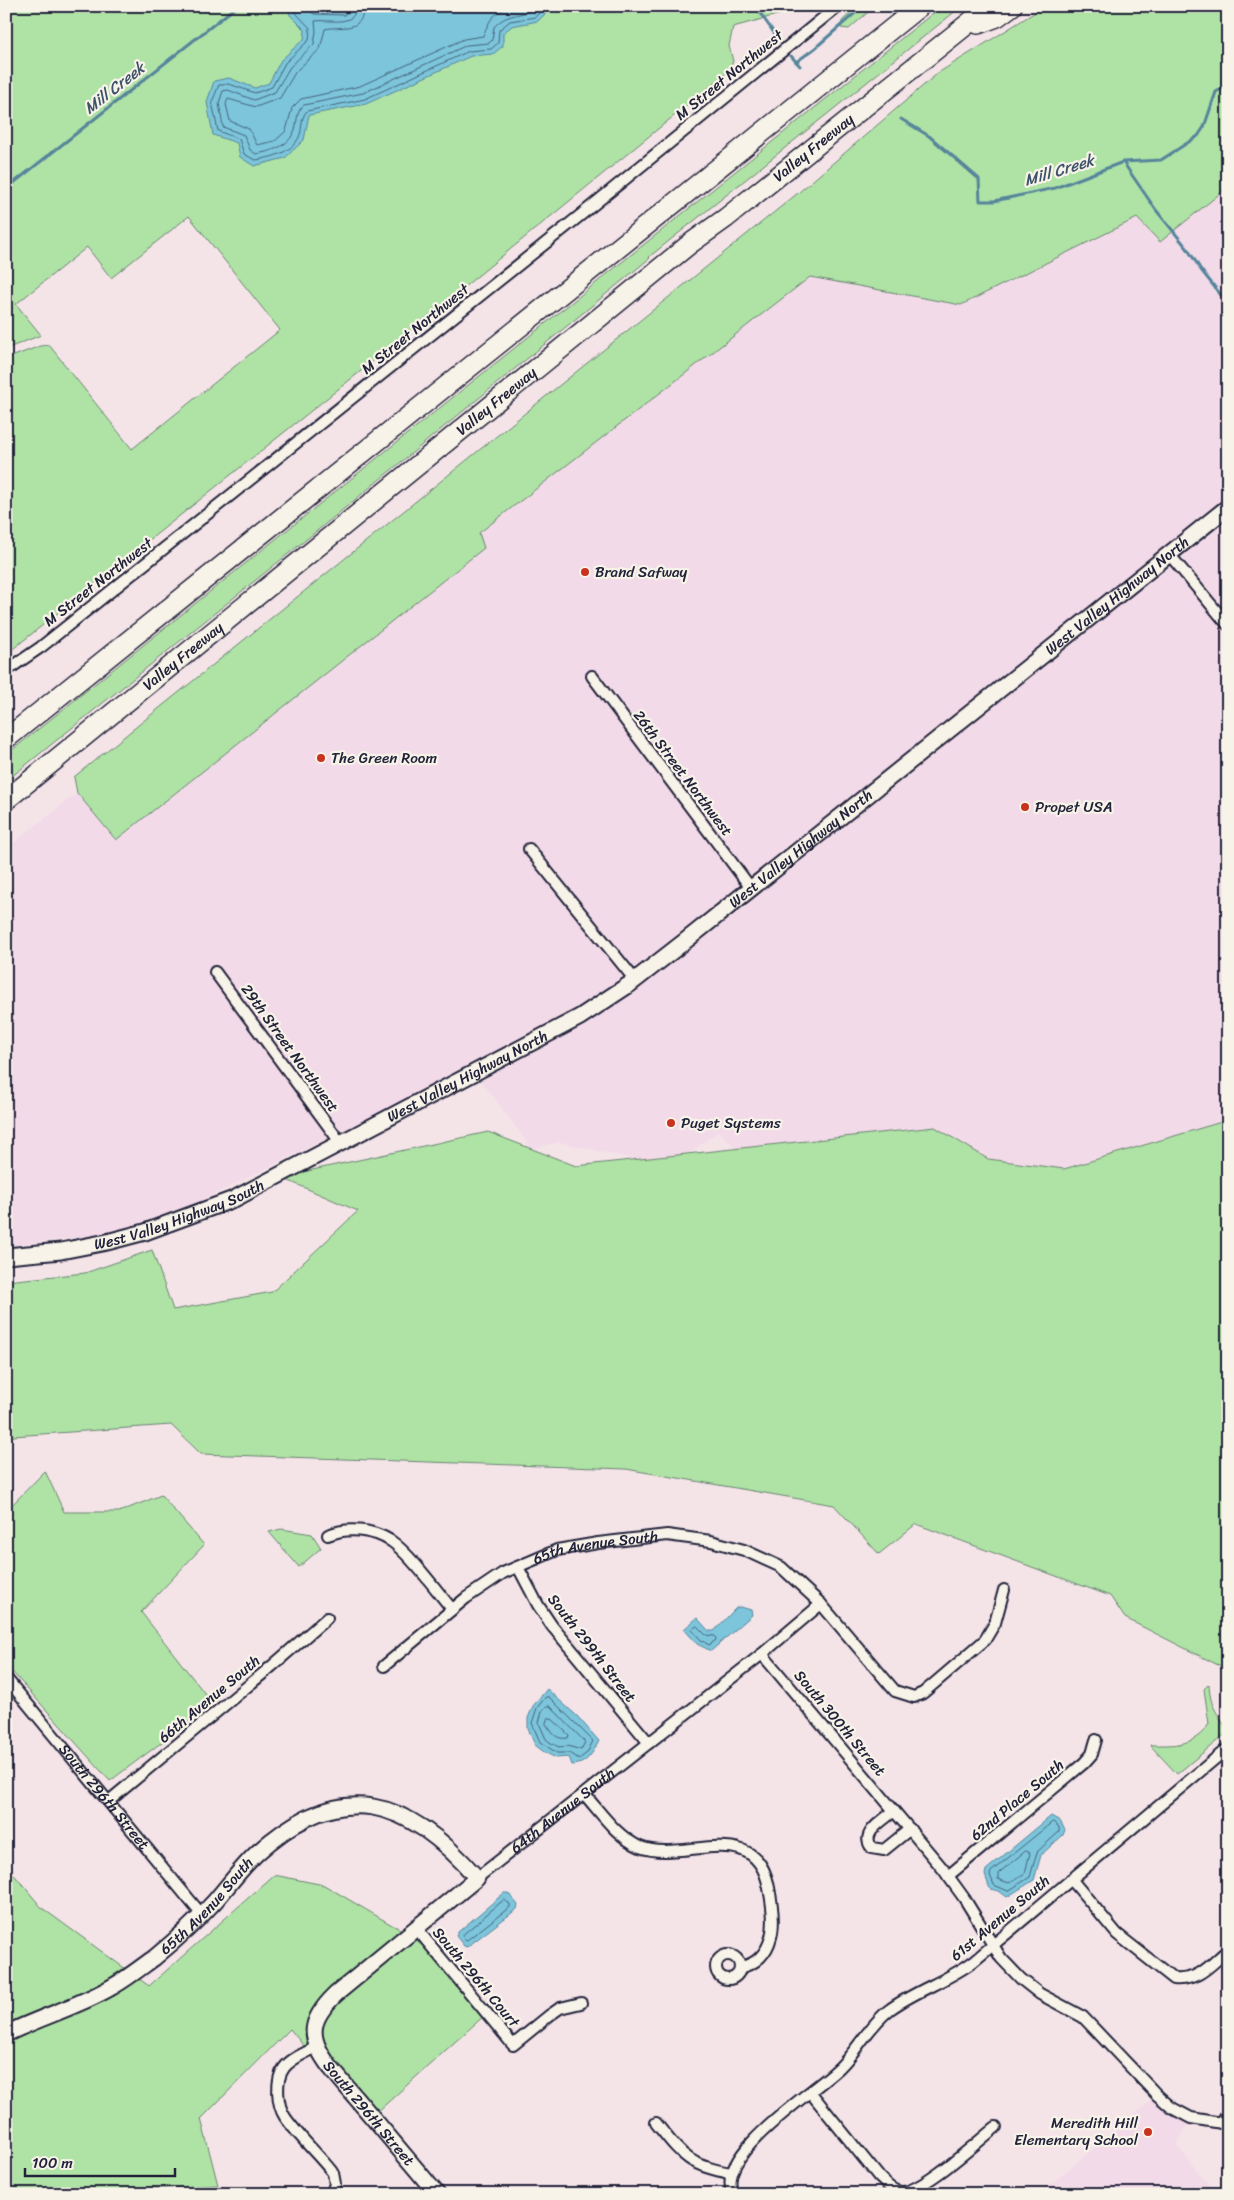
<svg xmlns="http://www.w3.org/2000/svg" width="1234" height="2200" viewBox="0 0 1234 2200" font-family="Sriracha,sans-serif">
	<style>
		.built { fill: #f2dae8 }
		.green { fill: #afe3a5; stroke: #688270 }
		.water { fill: #7bc5db; stroke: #57849b }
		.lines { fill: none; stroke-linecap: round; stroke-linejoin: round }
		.shore { stroke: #46637b; stroke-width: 1 }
		.stream { stroke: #57849b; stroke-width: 3 }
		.street-casing { stroke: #22223b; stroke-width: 14 }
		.secondary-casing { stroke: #22223b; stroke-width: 19 }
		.highway-casing { stroke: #22223b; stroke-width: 22 }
		.street { stroke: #f7f3e8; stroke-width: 10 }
		.secondary { stroke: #f7f3e8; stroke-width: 15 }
		.highway { stroke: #f7f3e8; stroke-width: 19 }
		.poi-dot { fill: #c8321e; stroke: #f7f3e8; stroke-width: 2 }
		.labels { text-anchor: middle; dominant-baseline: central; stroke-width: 4.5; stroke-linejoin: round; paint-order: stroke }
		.street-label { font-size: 15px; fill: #22223b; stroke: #f7f3e8 }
		.poi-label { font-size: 15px; fill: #22223b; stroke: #f7f3e8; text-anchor: start }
		.water-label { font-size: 16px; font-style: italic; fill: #3d536b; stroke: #f7f3e8 }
	</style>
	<rect width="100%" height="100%" fill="#f4e4e8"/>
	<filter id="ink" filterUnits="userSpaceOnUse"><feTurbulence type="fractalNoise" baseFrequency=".02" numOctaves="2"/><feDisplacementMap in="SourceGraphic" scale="10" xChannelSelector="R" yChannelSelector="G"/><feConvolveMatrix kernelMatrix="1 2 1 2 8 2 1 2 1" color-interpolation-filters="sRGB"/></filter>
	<g filter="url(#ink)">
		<!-- built -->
		<path class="built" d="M1228 187V1120L1064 1169 988 1159 934 1127 738 1150 718 1131 672 1168 559 1142 532 1149 471 1067 178 1212 98 1235 6 1246V849L77 793 116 840 479 533 810 277 961 305 1137 218Z
			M1157 2095 1191 2118 1176 2145 1217 2194H1039Z"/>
		<!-- green -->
		<path class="green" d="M6 6H797L784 13 733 27 729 46 733 61 729 71 366 367 9 652H6V359L40 346 49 345 132 449 280 330 189 216 111 278 87 247 16 304 41 335 6 349Z
			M858 6H875L849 29 841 28 842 21Z
			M942 6H962L649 257 650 258 318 530 6 781V755Z
			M1045 6H1228V187L1160 242 1137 218 961 305 810 277 479 533 484 548 116 840 77 793 74 777 798 193 938 73Z
			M1228 1120V1668L1216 1664 1125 1618 1110 1596 916 1524 879 1554 834 1505 626 1469 201 1454 171 1425 13 1436 6 1448V1281L85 1273 152 1250 173 1310 272 1292 358 1211 280 1177 488 1132 576 1166 935 1127 988 1159 1064 1169Z
			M45 1471 64 1512H119L161 1495 204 1545 141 1612 213 1704 110 1781 6 1665V1505L10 1507Z
			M281 1529 312 1534 321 1548 299 1567 269 1532Z
			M1209 1684C1210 1709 1218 1712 1228 1732L1177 1774 1150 1745C1174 1745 1194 1747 1209 1724L1204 1689Z
			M6 1865 42 1908 149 1986 274 1875 324 1885 392 1925 409 1933 416 1928 486 2014 366 2122 290 2029 201 2119 218 2185 147 2189 141 2194H6Z"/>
		<!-- water -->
		<path class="water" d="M288 6 344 10 347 6H553L538 21 512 26 503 33V46L493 54 471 56 366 104 309 115 304 140 285 158 254 166 240 157 237 143 213 135 207 102 214 81 229 78 255 88 269 83 281 60 304 39 305 30 290 15Z
			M741 1607 751 1610 752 1615 711 1651 697 1644 684 1629 697 1618 709 1631H714L736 1608Z
			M547 1689 577 1716 599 1741C593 1752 587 1765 572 1765L569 1757 556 1758 544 1752 535 1745 528 1729V1718L533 1706Z
			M1051 1816 1060 1821 1065 1830 1063 1835 1041 1855 1034 1880 1007 1897 999 1891 990 1889 985 1875 986 1870Z
			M504 1893H508L518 1905 517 1909 467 1947 464 1946 456 1936 458 1932Z"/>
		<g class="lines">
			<!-- shore -->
			<path class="shore" d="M293 6 295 12 310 28 309 40 285 63 272 87 255 93 229 84 219 85 212 102 218 131 239 139 244 154 255 160C270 158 292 153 299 137 303 129 300 118 307 111L365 99 469 51 491 49 498 43 499 30 510 21 535 17 546 6
				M310 6V11L314 14 344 15 349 11 351 6
				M357 6C355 28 330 19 315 21L316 31 314 44 290 67 275 92 254 100 228 90 223 91 219 103 223 127 244 135 250 150 256 154C269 152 287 147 293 134 299 124 294 113 304 105L363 93 467 45 489 43 492 40 494 27C509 10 525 18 537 6
				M364 6C363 34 342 25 325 29L320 49 296 71 280 98 256 107 228 99 226 104 230 121 249 129 257 145 275 141 286 131 292 108 301 99 360 86 464 39 483 36C490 18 495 10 516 6
				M697 1626 706 1635 715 1636 716 1640 709 1645 701 1640 692 1630Z
				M546 1697H549L593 1741 587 1753 579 1759 570 1753H557L540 1742 532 1723 537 1708Z
				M547 1706H550L585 1742 581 1750 568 1746 559 1747 551 1743 546 1739 539 1723 542 1711Z
				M548 1718H551L569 1735 568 1738C555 1740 553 1733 546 1724Z
				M1053 1822 1059 1827V1832L1037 1852 1030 1877 1008 1891 994 1885 990 1875 991 1872Z
				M1026 1851 1030 1853 1025 1873 1009 1883 998 1879V1874Z
				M504 1900 510 1904V1907L467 1940 464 1939 463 1935Z"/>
			<!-- stream -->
			<path class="stream" d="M755 6 777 37
				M791 56 800 66
				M796 62 814 49 863 6
				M901 119 929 136 979 179 980 201H994L1055 188 1123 162 1161 160 1198 136 1204 127 1216 92 1228 85
				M1123 162 1156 210 1187 248 1201 270 1228 304
				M6 189 237 6"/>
			<defs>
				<g id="street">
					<path d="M1169 554 1228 625"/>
					<path d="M6 671 41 647 582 214 838 6"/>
					<path d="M592 676 751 888"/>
					<path d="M529 849 635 980"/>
					<path d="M215 972 340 1142"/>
					<path d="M328 1535C347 1527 372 1529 391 1541 409 1553 437 1591 452 1609"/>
					<path d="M518 1567 538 1605 552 1626 649 1743"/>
					<path d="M762 1654 943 1869 964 1898 1001 1958 1021 1979 1040 1994 1083 2017 1157 2095 1172 2108 1191 2118 1228 2124"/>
					<path id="s1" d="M384 1666 466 1598 503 1573 557 1550 598 1543 667 1535 711 1541 744 1550 781 1567 821 1604 895 1691 914 1697 923 1693 985 1640 995 1623 1004 1590"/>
					<path id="s2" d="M6 1678 202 1915"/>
					<path d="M585 1795C601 1813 617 1837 640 1847 684 1864 756 1816 769 1888 772 1903 775 1923 771 1937 767 1953 756 1965 740 1967"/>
					<path d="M109 1801 272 1666 327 1618"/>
					<path d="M894 1811C884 1820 859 1833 872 1848L884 1850 910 1829"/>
					<path d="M948 1876 1084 1763 1092 1754 1096 1740"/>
					<path id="s3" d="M477 1878 762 1654 821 1604"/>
					<path d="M1071 1879 1117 1934 1174 1979C1199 1981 1210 1965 1228 1950"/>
					<path d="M416 1928 513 2045 550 2015 560 2008 581 2003"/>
					<circle cx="728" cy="1967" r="12"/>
					<path d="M316 2047C306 2053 291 2058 284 2068 275 2080 277 2105 285 2117 299 2137 318 2154 333 2173L335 2184 331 2194"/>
					<path d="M811 2093 879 2177C886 2184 892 2191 901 2192 922 2193 978 2141 996 2127"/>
					<path d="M656 2123C682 2155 688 2166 731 2173"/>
					<path d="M1221 2123 1228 2112"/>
					<path d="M733 2194C713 2154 815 2092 840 2067 858 2049 869 2026 889 2010 916 1990 948 1981 974 1961L1228 1748"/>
				</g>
				<g id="secondary">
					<path id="s4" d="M6 1256 61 1251 107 1242 145 1232 234 1199 580 1017 630 984 684 942 1228 507"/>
					<path id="s5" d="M6 2034C40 2017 77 2007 110 1988 125 1980 140 1968 154 1958 176 1940 196 1922 215 1901 229 1885 242 1867 257 1853 341 1776 409 1799 477 1878L336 1994C309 2020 307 2037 330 2067L437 2194"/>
				</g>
				<g id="highway">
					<path d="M978 24 997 17 1012 6"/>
					<path d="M6 739 920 6"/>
					<path id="s6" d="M6 800 691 243 726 218 990 6"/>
				</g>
			</defs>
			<!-- street casing -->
			<use href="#street" class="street-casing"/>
			<!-- secondary casing -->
			<use href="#secondary" class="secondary-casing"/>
			<!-- highway casing -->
			<use href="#highway" class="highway-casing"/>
			<!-- street -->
			<use href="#street" class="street"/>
			<!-- secondary -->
			<use href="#secondary" class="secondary"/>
			<!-- highway -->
			<use href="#highway" class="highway"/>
		</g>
	</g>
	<!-- markers -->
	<g class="poi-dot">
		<circle cx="585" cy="572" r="5"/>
		<circle cx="321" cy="758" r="5"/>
		<circle cx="1025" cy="807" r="5"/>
		<circle cx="671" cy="1123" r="5"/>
		<circle cx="1148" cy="2132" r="5"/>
	</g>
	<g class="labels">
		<!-- street labels -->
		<g class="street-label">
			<text transform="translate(729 75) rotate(-39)">M Street Northwest</text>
			<text stroke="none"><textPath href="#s6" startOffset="1038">Valley Freeway</textPath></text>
			<text transform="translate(415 329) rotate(-39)">M Street Northwest</text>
			<text stroke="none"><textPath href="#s6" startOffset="632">Valley Freeway</textPath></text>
			<text transform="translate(98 582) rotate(-38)">M Street Northwest</text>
			<text stroke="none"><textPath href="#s4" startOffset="1310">West Valley Highway North</textPath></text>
			<text stroke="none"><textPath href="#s6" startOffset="228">Valley Freeway</textPath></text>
			<text transform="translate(683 773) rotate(53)">26th Street Northwest</text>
			<text stroke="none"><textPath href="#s4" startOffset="905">West Valley Highway North</textPath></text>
			<text transform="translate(290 1048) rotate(54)">29th Street Northwest</text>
			<text stroke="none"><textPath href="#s4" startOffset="500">West Valley Highway North</textPath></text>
			<text stroke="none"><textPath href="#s4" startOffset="179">West Valley Highway South</textPath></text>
			<text stroke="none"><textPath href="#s1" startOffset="248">65th Avenue South</textPath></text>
			<text transform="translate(592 1648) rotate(52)">South 299th Street</text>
			<text transform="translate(209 1699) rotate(-40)">66th Avenue South</text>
			<text transform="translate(840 1723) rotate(50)">South 300th Street</text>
			<text stroke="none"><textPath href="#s2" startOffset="154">South 296th Street</textPath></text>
			<text transform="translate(1017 1800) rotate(-40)">62nd Place South</text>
			<text stroke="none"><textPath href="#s3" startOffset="109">64th Avenue South</textPath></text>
			<text stroke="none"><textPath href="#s5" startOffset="241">65th Avenue South</textPath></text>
			<text transform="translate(1000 1918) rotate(-40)">61st Avenue South</text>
			<text transform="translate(476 1977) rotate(50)">South 296th Court</text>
			<text stroke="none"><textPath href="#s5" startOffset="899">South 296th Street</textPath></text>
		</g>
		<!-- poi labels -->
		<g class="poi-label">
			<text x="595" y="572">Brand Safway</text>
			<text x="331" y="758">The Green Room</text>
			<text x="1035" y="807">Propet USA</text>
			<text x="681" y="1123">Puget Systems</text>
			<text x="1138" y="2123" text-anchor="end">Meredith Hill<tspan x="1138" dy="17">Elementary School</tspan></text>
		</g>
		<!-- water labels -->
		<g class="water-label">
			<text transform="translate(114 88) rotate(-38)">Mill Creek</text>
			<text transform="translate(1059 170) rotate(-17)">Mill Creek</text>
		</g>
	</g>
	<!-- margin -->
	<rect width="1234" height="2200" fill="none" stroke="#f7f3e8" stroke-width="25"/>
	<rect x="12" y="12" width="1209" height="2175" fill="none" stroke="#22223b" stroke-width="2" filter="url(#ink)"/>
	<!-- scale -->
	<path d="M25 2168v8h150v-8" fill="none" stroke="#22223b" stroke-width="2.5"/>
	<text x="32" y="2168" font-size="15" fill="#22223b" stroke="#f7f3e8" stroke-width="4" paint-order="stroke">100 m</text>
</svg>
